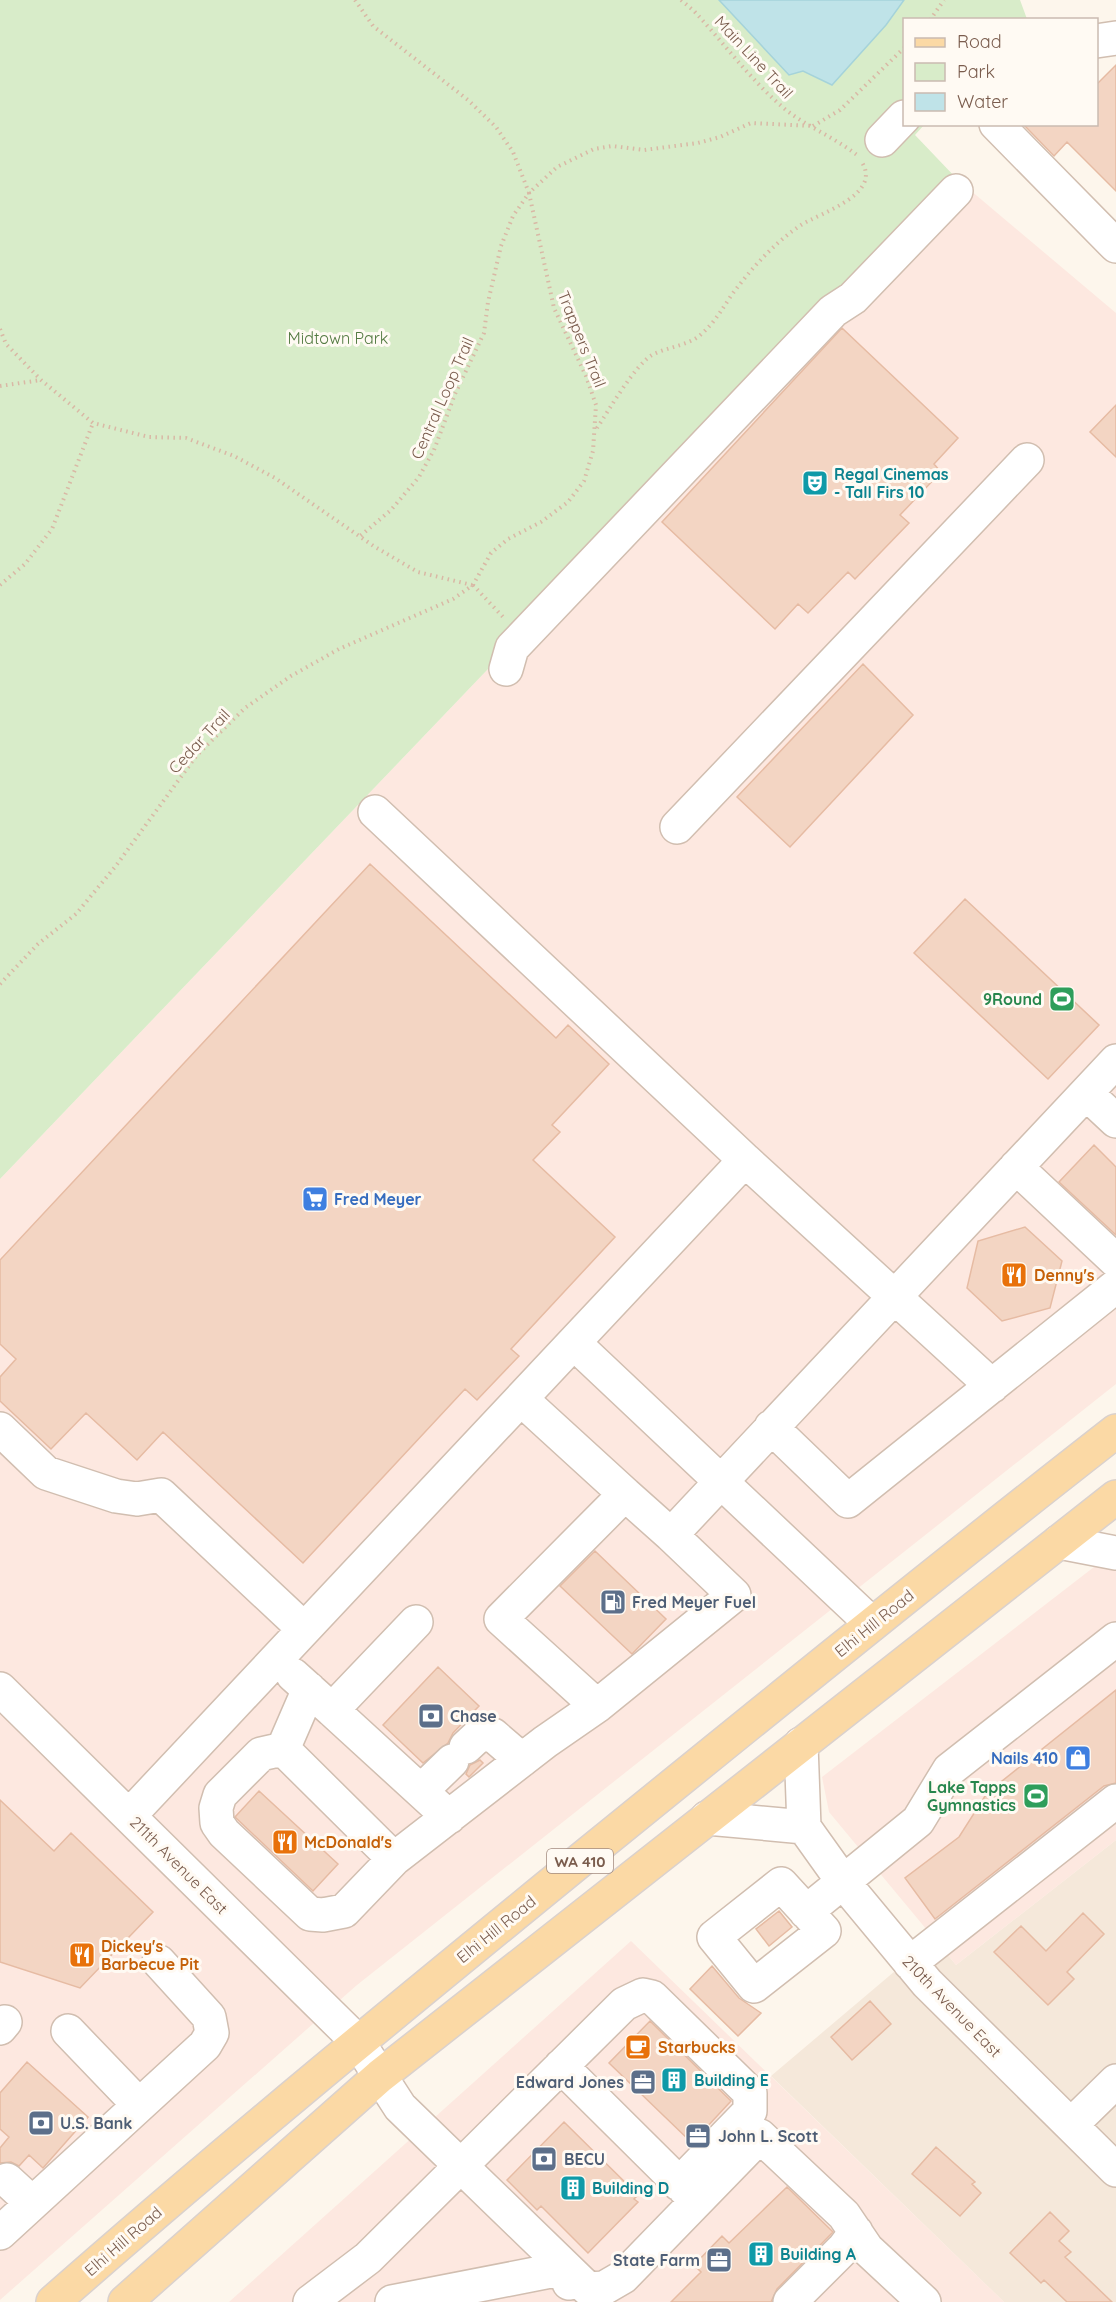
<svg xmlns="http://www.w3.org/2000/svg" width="1116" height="2302" viewBox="0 0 1116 2302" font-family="Quicksand,sans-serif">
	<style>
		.residential { fill: #f5e8da }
		.commercial { fill: #fde8e0 }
		.green { fill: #d8ecc9 }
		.water { fill: #bfe3e8; stroke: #a5d3da; stroke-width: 1.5 }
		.building { fill: #f3d5c3; stroke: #e6bba3; stroke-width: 1.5 }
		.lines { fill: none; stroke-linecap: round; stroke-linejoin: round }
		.minor-casing { stroke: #d1beb0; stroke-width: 36 }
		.major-casing { stroke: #dad1cd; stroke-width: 36 }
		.path { stroke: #d9b8a5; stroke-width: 4; stroke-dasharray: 1.5 4.5; stroke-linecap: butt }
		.minor { stroke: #fff; stroke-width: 33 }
		.major { stroke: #fbd9a5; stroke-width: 33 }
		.labels { text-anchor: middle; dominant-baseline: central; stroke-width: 6; stroke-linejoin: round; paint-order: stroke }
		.shield { fill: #fffaf3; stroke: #a28b7f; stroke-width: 1.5 }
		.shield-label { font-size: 15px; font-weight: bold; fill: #7a5c4d }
		.street-label { font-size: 16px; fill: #7a5c4d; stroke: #fffaf3 }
		.park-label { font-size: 16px; fill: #537a41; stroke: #fffaf3 }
		.culture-label { font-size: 16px; font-weight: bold; fill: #0d838f; stroke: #fffaf3; text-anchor: start }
		.leisure-label { font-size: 16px; font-weight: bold; fill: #27864d; stroke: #fffaf3; text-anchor: end }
		.shop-label { font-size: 16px; font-weight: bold; fill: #366cbe; stroke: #fffaf3; text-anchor: start }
		.food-label { font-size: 16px; font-weight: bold; fill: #c56008; stroke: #fffaf3; text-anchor: start }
		.service-label { font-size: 16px; font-weight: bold; fill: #4e5e75; stroke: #fffaf3; text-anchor: start }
	</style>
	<rect width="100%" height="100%" fill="#fdf6ec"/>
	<!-- residential -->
	<path class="residential" d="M1116 1840V2302H1004L771 2076 934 1938 956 1965Z"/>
	<!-- commercial -->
	<path class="commercial" d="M957 179 1116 313V1384L357 1985 0 2300V1179Z
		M1116 1550V1840L956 1965 829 1812 822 1777Z
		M631 1941 1004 2302H229Z"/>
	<!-- green -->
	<path class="green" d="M0 0H1020L1027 19 904 20V124L924 125 915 135 957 179 0 1179Z"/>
	<!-- water -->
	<path class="water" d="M719 0H904L886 25 832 85 803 71 789 75Z"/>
	<!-- building -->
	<path class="building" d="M1116 65V191L1067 142 1054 156 1023 124H1096V85Z
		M842 328 958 438 934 464 941 472 900 515 909 523 855 579 848 572 808 613 798 604 775 629 662 522Z
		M1116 405V457L1090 432Z
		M863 664 913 715 790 847 737 797Z
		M370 864 556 1038 568 1025 609 1064 552 1125 560 1132 533 1160 615 1237 511 1349 519 1356 477 1400 465 1389 303 1563 163 1432 137 1460 86 1413 51 1449 0 1401V1377L16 1359 0 1344V1260Z
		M965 899 1099 1025 1048 1079 914 953Z
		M1094 1145 1116 1167V1235L1059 1182Z
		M1025 1227 1062 1261 1050 1308 1002 1321 967 1288 978 1241Z
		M595 1551 666 1619 632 1654 560 1586Z
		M438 1667 479 1706 453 1733 448 1743 423 1763 383 1725Z
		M1116 1690V1783L1104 1786 935 1919 905 1878 959 1837 987 1793Z
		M480 1760 483 1763 469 1777 466 1774 470 1765Z
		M259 1791 338 1864 313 1891 235 1817Z
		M0 1800 54 1851 71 1833 153 1912 80 1988 0 1962Z
		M779 1911 792 1927 769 1946 756 1929Z
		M1083 1913 1104 1934 1067 1972 1074 1979 1048 2005 994 1952 1021 1926 1046 1951Z
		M712 1966 739 1998 761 2013 738 2036 690 1989Z
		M870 2001 891 2024 852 2060 831 2037Z
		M650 2021 731 2101 692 2143 609 2063Z
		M27 2062 88 2117 43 2168 29 2155 19 2166 11 2162 0 2163V2148L9 2137 0 2129V2093Z
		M564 2122 638 2195 634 2199 638 2202 588 2253 541 2206 537 2210 507 2180Z
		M936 2147 975 2182 972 2184 981 2193 960 2216 912 2174Z
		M787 2187 833 2232 777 2289 771 2302H671L701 2272 694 2265 722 2236 729 2243Z
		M1050 2212 1069 2231 1059 2241 1071 2252 1065 2257 1112 2302H1067L1044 2280 1041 2283 1010 2253Z"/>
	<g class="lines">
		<defs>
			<path id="minor" d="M1096 41 1116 38
				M996 124 1116 246
				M882 140 904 117
				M506 669 512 648 833 311 853 298 956 191
				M677 827 1027 460
				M1086 1093 1116 1121
				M745 1160 992 1386
				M1016 1167 1116 1261
				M574 1343 872 1624
				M521 1399 625 1494
				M771 1427 848 1501 1116 1286
				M0 1429 46 1473 116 1496 137 1499 161 1495 304 1629
				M671 1535 734 1595 597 1706 501 1619 625 1494 671 1535 1116 1061
				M1059 1542 1116 1553
				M293 1675 332 1710 416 1622
				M0 1689 358 2042 400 2107 588 2289 604 2288 623 2277 760 2136 844 2215 867 2249 924 2302
				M309 1689 283 1749 394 1859 545 1742 597 1706
				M332 1710 449 1817
				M466 1747 480 1734 493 1735 522 1760
				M283 1749 261 1754 220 1795 216 1808 217 1823 224 1833 310 1914 323 1915 344 1911 394 1859
				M421 1791 452 1761
				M129 1816 745 1160 375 812
				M707 1818 804 1827 801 1744
				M804 1827 844 1883 927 1983 1116 2170
				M781 1884 824 1931 754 1986 714 1937Z
				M806 1912 918 1821 949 1770 1116 1639
				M910 1963 1116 1801
				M0 2028 5 2022
				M68 2031 139 2105
				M561 2066 696 2200
				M1071 2125 1116 2081
				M7 2180 32 2203
				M0 2233 205 2045 212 2033 209 2017 159 1962
				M310 2302 368 2258 624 2004 643 1995 652 1997 750 2093V2111L679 2184
				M392 2302 566 2268 569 2283
				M790 2302 844 2248 856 2232"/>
			<path id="major" d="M53 2302C228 2148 408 2001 588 1854 763 1712 938 1570 1116 1431
				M125 2302 380 2076 1116 1497"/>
		</defs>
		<!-- minor casing -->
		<use href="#minor" class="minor-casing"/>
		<!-- major casing -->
		<use href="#major" class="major-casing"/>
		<!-- path -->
		<path class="path" d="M355 0 373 26 468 100 496 127 513 152 529 193 513 216 501 246 488 302 484 333 455 394 434 450 419 477 391 510 359 537
			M681 0 694 11C724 43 752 82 786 110 808 127 835 138 857 155
			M930 20 944 0
			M813 126 840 110 904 48
			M0 329 6 344 41 380 93 423 149 437 186 438 234 456 275 478 375 547 418 572 472 585
			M0 386 41 380
			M597 428C609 410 635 365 652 355 667 347 686 346 699 336 714 324 722 309 733 293 752 268 774 243 801 225 820 213 884 194 861 161
			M0 585 25 564 52 529 93 423
			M473 585 503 617
			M0 984 38 944 76 914 115 867 197 755 245 708 291 676 339 649 453 599 473 585 491 553 508 539 541 522 568 502 584 481 593 451 596 405 586 376 554 308 529 193 557 167 594 149 612 146 644 150 698 143 720 137 751 123 813 126"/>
		<!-- minor -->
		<use href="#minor" class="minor"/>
		<!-- major -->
		<use href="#major" class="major"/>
	</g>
	<!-- icons -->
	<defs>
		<symbol id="theatre-square" viewBox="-11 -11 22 22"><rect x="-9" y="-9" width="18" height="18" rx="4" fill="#0f9aa8" stroke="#fffaf3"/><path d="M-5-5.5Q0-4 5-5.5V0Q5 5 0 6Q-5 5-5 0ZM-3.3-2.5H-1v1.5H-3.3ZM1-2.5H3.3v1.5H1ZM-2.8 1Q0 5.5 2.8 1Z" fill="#fff"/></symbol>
		<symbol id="stadium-square" viewBox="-11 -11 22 22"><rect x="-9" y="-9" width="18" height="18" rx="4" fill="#2e9e5b" stroke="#fffaf3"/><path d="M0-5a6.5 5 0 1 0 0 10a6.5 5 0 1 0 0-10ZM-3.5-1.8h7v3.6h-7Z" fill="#fff"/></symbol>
		<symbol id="supermarket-square" viewBox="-11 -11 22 22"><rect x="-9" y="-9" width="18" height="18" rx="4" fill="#3f7fe0" stroke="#fffaf3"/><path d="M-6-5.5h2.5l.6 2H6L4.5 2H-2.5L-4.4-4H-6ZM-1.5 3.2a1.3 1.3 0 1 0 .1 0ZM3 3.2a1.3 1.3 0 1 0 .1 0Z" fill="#fff"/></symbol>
		<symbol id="restaurant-square" viewBox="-11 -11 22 22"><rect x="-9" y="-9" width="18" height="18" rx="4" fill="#e8710a" stroke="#fffaf3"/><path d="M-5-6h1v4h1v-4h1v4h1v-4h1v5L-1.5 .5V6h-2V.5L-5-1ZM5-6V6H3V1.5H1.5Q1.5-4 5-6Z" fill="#fff"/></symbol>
		<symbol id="fuel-square" viewBox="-11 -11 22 22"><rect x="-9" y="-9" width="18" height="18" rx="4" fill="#5c6f8a" stroke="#fffaf3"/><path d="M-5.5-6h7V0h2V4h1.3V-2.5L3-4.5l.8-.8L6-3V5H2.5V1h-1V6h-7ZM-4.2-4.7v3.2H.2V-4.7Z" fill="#fff"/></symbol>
		<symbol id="bank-square" viewBox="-11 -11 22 22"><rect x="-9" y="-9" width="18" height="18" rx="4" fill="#5c6f8a" stroke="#fffaf3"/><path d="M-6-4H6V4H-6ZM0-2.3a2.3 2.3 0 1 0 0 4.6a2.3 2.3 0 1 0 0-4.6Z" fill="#fff"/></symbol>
		<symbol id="shop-square" viewBox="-11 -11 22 22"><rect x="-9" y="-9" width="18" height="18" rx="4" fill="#3f7fe0" stroke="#fffaf3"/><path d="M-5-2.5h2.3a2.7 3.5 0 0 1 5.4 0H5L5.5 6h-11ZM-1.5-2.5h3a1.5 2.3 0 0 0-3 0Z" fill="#fff"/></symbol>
		<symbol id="cafe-square" viewBox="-11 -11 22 22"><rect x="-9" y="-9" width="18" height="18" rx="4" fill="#e8710a" stroke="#fffaf3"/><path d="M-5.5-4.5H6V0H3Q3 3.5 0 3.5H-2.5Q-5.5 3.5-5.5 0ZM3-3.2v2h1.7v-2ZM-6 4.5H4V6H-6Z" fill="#fff"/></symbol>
		<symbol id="building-square" viewBox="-11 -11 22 22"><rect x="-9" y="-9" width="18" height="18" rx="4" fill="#0f9aa8" stroke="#fffaf3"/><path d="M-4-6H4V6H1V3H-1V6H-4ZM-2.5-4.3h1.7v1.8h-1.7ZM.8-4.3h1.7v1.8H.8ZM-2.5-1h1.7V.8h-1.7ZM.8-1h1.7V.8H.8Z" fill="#fff"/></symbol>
		<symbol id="office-square" viewBox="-11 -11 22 22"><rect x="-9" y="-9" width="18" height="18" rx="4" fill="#5c6f8a" stroke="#fffaf3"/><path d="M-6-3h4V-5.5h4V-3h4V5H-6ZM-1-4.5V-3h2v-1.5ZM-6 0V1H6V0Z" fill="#fff"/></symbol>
	</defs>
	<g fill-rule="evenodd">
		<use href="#theatre-square" x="800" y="468" width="30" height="30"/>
		<use href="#stadium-square" x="1047" y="984" width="30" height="30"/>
		<use href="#supermarket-square" x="300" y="1184" width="30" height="30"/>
		<use href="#restaurant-square" x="999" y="1260" width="30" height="30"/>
		<use href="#fuel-square" x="598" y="1587" width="30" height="30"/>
		<use href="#bank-square" x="416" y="1701" width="30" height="30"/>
		<use href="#shop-square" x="1063" y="1743" width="30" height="30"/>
		<use href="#stadium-square" x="1021" y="1781" width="30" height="30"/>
		<use href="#restaurant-square" x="270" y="1827" width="30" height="30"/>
		<use href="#restaurant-square" x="67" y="1940" width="30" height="30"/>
		<use href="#cafe-square" x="623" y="2032" width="30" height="30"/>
		<use href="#building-square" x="659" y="2065" width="30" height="30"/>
		<use href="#office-square" x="628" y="2067" width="30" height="30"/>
		<use href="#bank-square" x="26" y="2108" width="30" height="30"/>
		<use href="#office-square" x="683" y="2121" width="30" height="30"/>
		<use href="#bank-square" x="529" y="2144" width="30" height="30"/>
		<use href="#building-square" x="558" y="2173" width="30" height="30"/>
		<use href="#building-square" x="746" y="2239" width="30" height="30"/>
		<use href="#office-square" x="704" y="2245" width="30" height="30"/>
	</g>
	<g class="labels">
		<!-- shield labels -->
		<rect class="shield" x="547" y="1849" width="66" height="24" rx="4.5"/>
		<g class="shield-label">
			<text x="580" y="1861">WA 410</text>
		</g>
		<!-- street labels -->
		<g class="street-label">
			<text transform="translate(754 57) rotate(47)">Main Line Trail</text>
			<text transform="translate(582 339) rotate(68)">Trappers Trail</text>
			<text transform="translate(442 398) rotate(-66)">Central Loop Trail</text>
			<text transform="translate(199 741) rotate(-47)">Cedar Trail</text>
			<text transform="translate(874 1623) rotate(-39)">Elhi Hill Road</text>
			<text transform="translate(179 1865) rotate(45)">211th Avenue East</text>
			<text transform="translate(496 1929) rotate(-39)">Elhi Hill Road</text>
			<text transform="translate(952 2006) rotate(46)">210th Avenue East</text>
			<text transform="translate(123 2241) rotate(-41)">Elhi Hill Road</text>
		</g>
		<!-- park labels -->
		<g class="park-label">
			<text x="338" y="338">Midtown Park</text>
		</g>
		<!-- culture labels -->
		<g class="culture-label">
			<text x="834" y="474">Regal Cinemas<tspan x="834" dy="18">- Tall Firs 10</tspan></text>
			<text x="694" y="2080">Building E</text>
			<text x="592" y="2188">Building D</text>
			<text x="780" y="2254">Building A</text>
		</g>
		<!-- leisure labels -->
		<g class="leisure-label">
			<text x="1042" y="999">9Round</text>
			<text x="1016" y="1787">Lake Tapps<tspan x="1016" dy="18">Gymnastics</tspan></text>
		</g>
		<!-- shop labels -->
		<g class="shop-label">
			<text x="334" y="1199">Fred Meyer</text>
			<text x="1058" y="1758" text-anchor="end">Nails 410</text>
		</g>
		<!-- food labels -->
		<g class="food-label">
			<text x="1034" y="1275">Denny's</text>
			<text x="304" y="1842">McDonald's</text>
			<text x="101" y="1946">Dickey's<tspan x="101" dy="18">Barbecue Pit</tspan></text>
			<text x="658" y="2047">Starbucks</text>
		</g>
		<!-- service labels -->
		<g class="service-label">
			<text x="632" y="1602">Fred Meyer Fuel</text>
			<text x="450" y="1716">Chase</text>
			<text x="624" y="2082" text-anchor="end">Edward Jones</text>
			<text x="60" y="2123">U.S. Bank</text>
			<text x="718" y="2136">John L. Scott</text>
			<text x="564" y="2159">BECU</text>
			<text x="700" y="2260" text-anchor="end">State Farm</text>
		</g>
	</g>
	<!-- legend -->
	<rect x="903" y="18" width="195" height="108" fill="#fffaf3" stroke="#cabbb1" stroke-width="1.5"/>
	<rect x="915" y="38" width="30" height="9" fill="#fbd9a5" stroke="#cabbb1" stroke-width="1.5"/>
	<text x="957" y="48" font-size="18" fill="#7a5c4d">Road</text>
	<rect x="915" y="63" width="30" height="18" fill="#d8ecc9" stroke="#cabbb1" stroke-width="1.5"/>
	<text x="957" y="78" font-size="18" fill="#7a5c4d">Park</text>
	<rect x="915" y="93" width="30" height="18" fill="#bfe3e8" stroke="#cabbb1" stroke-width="1.5"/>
	<text x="957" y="108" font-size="18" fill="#7a5c4d">Water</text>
</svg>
